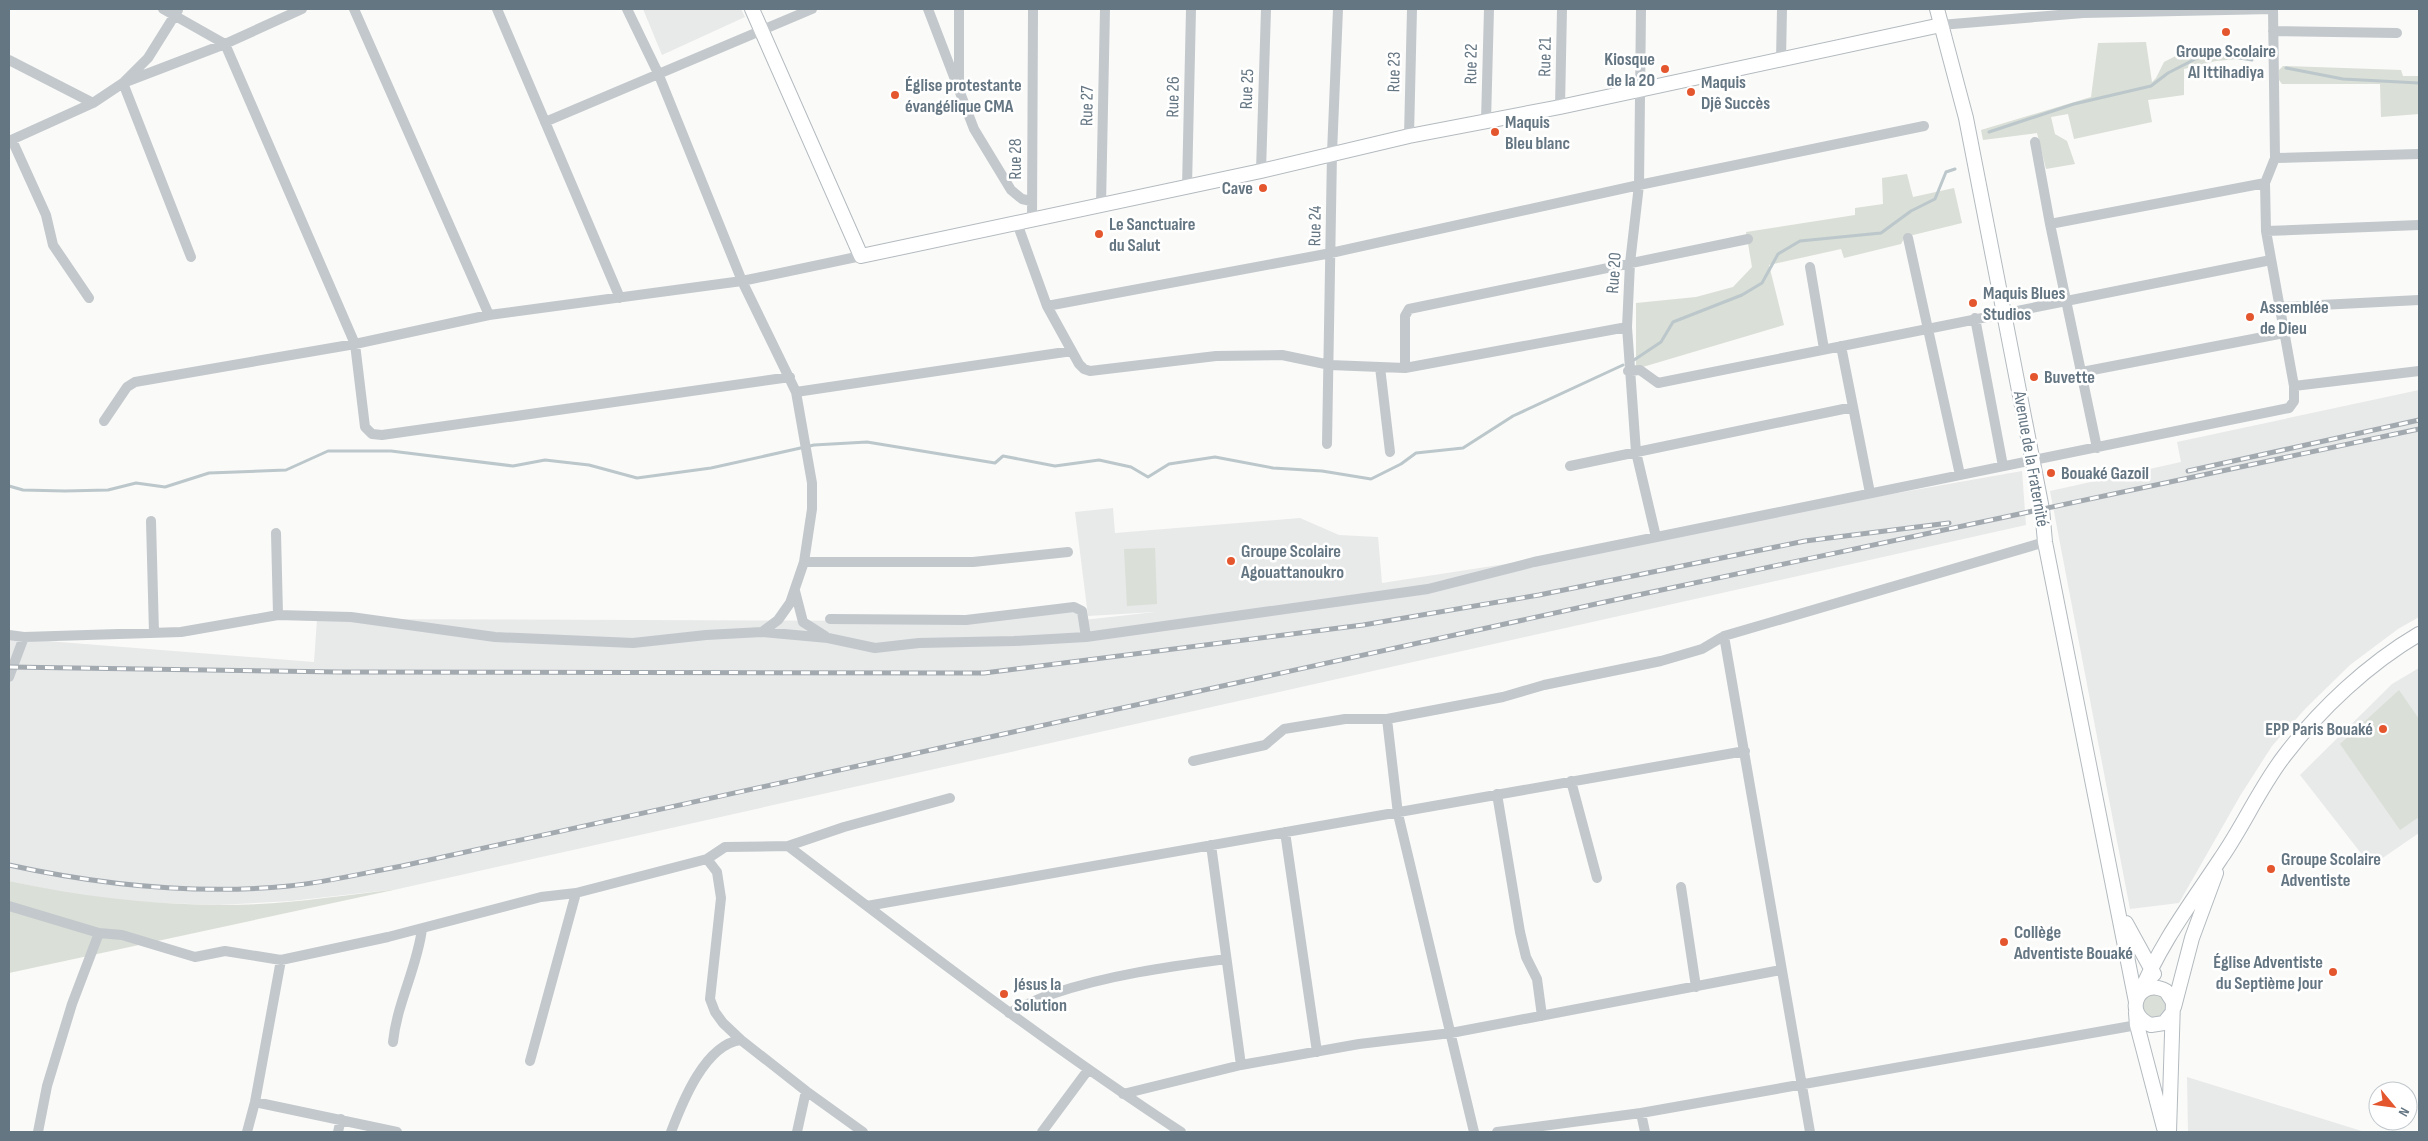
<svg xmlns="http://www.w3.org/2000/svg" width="2428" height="1141" viewBox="0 0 2428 1141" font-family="'Sofia Sans Condensed',sans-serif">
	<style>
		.built { fill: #e8e9e9 }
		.green { fill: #dadfd7 }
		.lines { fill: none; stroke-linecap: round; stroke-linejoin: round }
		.stream { stroke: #bbc7cb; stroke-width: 3 }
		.secondary-casing { stroke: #b3babf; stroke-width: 16 }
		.street { stroke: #c3c8cc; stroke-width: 10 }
		.secondary { stroke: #fff; stroke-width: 14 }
		.rail-casing { stroke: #a2aab0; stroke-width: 5 }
		.rail { stroke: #fff; stroke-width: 3; stroke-dasharray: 9; stroke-linecap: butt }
		.poi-dot { fill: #e4572e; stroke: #fff; stroke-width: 2 }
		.labels { text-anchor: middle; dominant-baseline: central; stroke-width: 5; stroke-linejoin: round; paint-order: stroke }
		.poi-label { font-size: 18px; font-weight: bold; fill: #657683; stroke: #fff; text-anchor: start }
		.street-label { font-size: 18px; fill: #657683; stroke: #fff }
	</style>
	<rect width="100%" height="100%" fill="#fafaf8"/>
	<!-- built -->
	<path class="built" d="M643 9H741L745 17 662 55Z
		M2419 390V617L2398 629 2350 665 2306 708 2272 746 2240 796 2179 903 2130 909 2050 491 2181 462 2177 442Z
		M2022 471 2026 525 398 889 291 901 218 905 136 902 64 893 9 881V638L314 662 317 619 960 621 1079 608 1083 620 1155 612 1088 616 1075 512 1113 508 1115 533 1300 518 1339 535 1378 537 1382 583 1512 563 1529 558Z
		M2419 668V833L2371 866 2300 775 2392 684Z
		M2187 1077 2365 1132H2188Z"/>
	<!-- green -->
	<path class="green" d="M2146 42 2152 82 2156 78 2164 62 2193 47 2263 51 2260 57 2216 61 2184 69V95L2148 100 2152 122 2074 139 2068 114 2051 117 2055 134 2067 141 2075 164 2046 169 2037 133 1983 140 1981 130 2091 97 2098 43Z
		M2283 66 2401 70 2403 76H2419V114L2381 117 2380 84H2282L2279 80V70Z
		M1907 174 1913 197 1954 188 1962 223 1905 237 1901 244 1844 258 1841 249 1769 265 1784 325 1636 369V303L1696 297 1733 287 1752 267 1746 232 1855 215V208L1883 204 1882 178Z
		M1155 548 1157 604 1127 606 1124 549Z
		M2399 690 2419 719V817L2400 830 2340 744Z
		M9 881C77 896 146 904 216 905 277 906 338 896 398 889L9 973Z
		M2142 1005a12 12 0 1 1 24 0a12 12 0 1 1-24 0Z"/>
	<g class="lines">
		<!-- stream -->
		<path class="stream" d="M2286 68 2343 79 2419 83
			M1989 132 2074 104 2151 86 2168 73 2207 53 2252 60
			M1634 360 1661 342 1673 322 1742 295 1762 283 1778 254 1800 241 1881 233 1911 211 1935 199 1946 172 1955 169
			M9 486 23 490 65 491 108 490 136 483 165 487 209 473 286 470 328 451H391L513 466 545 460 589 465 637 478 711 468 814 445 867 442 995 463 1003 456 1055 466 1099 460 1131 467 1148 477 1169 464 1215 457 1273 468 1322 471 1371 479 1401 464 1416 453 1463 448 1513 416 1623 365"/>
		<defs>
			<path id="secondary" d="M752 9 861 256 1261 171 1409 136 1560 107 1941 25
				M1937 9 1966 118 2042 509 2045 542 2136 1002
				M2126 923 2154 974
				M2140 994C2159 945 2192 902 2221 858 2244 825 2260 787 2285 755 2320 709 2368 664 2419 634
				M2174 1007 2192 938 2216 873
				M2136 1013 2137 1025 2164 1128
				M2169 1132 2173 1002 2166 991C2140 976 2121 1013 2151 1025L2164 1023 2172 1013"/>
		</defs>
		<!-- secondary casing -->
		<use href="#secondary" class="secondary-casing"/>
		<!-- street -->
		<path class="street" d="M163 9 225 44 355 344 365 427 372 434 382 435 790 377
			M354 9 489 315
			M497 9 620 298
			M627 9 658 73 742 281 796 392 812 483V509L804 562 790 603 778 620 762 632
			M928 9 974 129 1011 190 1022 199 1031 201
			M1641 9 1639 185 1630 263 1627 327 1636 452 1656 537
			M178 10 148 58 123 83 191 257
			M1941 25 2083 13 2273 9
			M2273 31 2397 33
			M9 60 93 103
			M1781 60 1782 9
			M959 83V9
			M1560 107 1562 9
			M1486 121 1489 9
			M545 122 812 9
			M1409 136 1412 9
			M12 140 46 215 53 245 89 298
			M9 141 93 103 123 83 225 44 302 9
			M2035 142 2050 224 2097 448
			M2275 158 2419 154
			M1261 171 1266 9
			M1187 187 1191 9
			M1101 205 1105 9
			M1032 220 1033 9
			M1017 223 1047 306 1079 364 1084 369 1090 371 1216 356 1282 355 1330 365 1405 368 1627 327
			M2050 224 2265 183
			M2266 231 2419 225
			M1908 238 1960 475
			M1810 267 1824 349
			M1047 306 1331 253 1639 185 1924 126
			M2280 307 2419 300
			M1975 318 2003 466
			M1841 346 1870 493
			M1380 367 1390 452
			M1405 368V316L1409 309 1748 239
			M1628 371 1640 370 1658 383 2271 260
			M2082 372 2284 333
			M2294 386 2419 371
			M796 392 1072 351
			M104 421 127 387 135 382 355 344 489 315 742 281 861 256
			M1327 444 1332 153 1338 9
			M1570 466 1853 407
			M151 521 154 633
			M276 533 278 615
			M804 562H973L1068 552
			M795 591 803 622 825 636
			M830 619 966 620 1074 607 1082 611 1086 637
			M9 635 24 637 181 632 278 615 351 617 495 637 633 643 706 635 762 632 828 638 875 648 919 643 1014 641 1086 637 1428 589 1534 562 2289 408 2294 401V386L2266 231 2265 183 2275 158 2273 9
			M1724 636 1810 1132
			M9 677 24 637
			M1193 761 1265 745 1284 729 1345 719H1387
			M1571 781 1597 878
			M1497 794 1520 932 1526 957 1537 979 1542 1016
			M1285 832 1317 1052
			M1211 845 1241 1065
			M788 846C917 944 1045 1043 1181 1132
			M707 859 717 872 721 898 710 999 715 1012 723 1023 741 1040 806 1091 863 1132
			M1681 887 1696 987
			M9 906 99 933
			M867 906 1745 751
			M1009 1013C1023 1006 1037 999 1052 994 1108 975 1167 967 1226 959
			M393 1042C397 1003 417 968 422 929
			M530 1061 576 893
			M1123 1094 1241 1065 1359 1044 1451 1033 1781 970
			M255 1102 397 1132
			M1641 1113 1645 1132
			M38 1132 47 1086 72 1004 99 933 122 935 195 957 225 951 281 960 388 937 541 897 576 893 707 859 725 847 788 846 844 827 950 798
			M247 1132 255 1102 281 960
			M338 1132 341 1119
			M671 1132C682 1103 705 1044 741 1040
			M797 1132 806 1091
			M1042 1132 1088 1070
			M1474 1132 1398 814 1387 719 1503 697 1544 685 1661 661 1702 649 1724 636 2045 542
			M1497 1132 1641 1113 2137 1025"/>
		<!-- secondary -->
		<use href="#secondary" class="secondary"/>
		<defs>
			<path id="rail" d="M2188 471 2419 420
				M9 667 340 672 984 673 1363 625 1539 595 1805 541 1949 523
				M9 865C100 885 195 895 289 886 327 882 364 873 402 866L1605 602 2419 429"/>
		</defs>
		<!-- rail casing -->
		<use href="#rail" class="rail-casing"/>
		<!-- rail -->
		<use href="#rail" class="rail"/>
	</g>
	<!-- markers -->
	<g class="poi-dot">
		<circle cx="2226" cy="32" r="5"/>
		<circle cx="1665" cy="69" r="5"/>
		<circle cx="1691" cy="92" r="5"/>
		<circle cx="895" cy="95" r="5"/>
		<circle cx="1495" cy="132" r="5"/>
		<circle cx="1263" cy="188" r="5"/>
		<circle cx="1099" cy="234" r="5"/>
		<circle cx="1973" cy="303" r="5"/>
		<circle cx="2250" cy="317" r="5"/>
		<circle cx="2034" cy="377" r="5"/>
		<circle cx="2051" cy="473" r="5"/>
		<circle cx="1231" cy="561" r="5"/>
		<circle cx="2383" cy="729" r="5"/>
		<circle cx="2271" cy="869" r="5"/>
		<circle cx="2004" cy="942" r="5"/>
		<circle cx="2333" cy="972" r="5"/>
		<circle cx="1004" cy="994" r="5"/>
	</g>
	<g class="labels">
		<!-- poi labels -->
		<g class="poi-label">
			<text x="2226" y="51" text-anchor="middle">Groupe Scolaire<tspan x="2226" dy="21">Al Ittihadiya</tspan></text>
			<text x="1655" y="59" text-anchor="end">Kiosque<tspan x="1655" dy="21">de la 20</tspan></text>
			<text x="1701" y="82">Maquis<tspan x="1701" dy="21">Djê Succès</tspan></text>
			<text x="905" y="85">Église protestante<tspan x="905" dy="21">évangélique CMA</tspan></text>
			<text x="1505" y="122">Maquis<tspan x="1505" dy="21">Bleu blanc</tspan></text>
			<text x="1253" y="188" text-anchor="end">Cave</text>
			<text x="1109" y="224">Le Sanctuaire<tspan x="1109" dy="21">du Salut</tspan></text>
			<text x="1983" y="293">Maquis Blues<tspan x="1983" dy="21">Studios</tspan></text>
			<text x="2260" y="307">Assemblée<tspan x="2260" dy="21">de Dieu</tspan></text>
			<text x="2044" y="377">Buvette</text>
			<text x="2061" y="473">Bouaké Gazoil</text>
			<text x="1241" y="551">Groupe Scolaire<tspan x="1241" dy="21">Agouattanoukro</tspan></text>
			<text x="2373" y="729" text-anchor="end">EPP Paris Bouaké</text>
			<text x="2281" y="859">Groupe Scolaire<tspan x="2281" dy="21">Adventiste</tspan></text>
			<text x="2014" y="932">Collège<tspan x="2014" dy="21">Adventiste Bouaké</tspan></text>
			<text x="2323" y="962" text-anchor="end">Église Adventiste<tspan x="2323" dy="21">du Septième Jour</tspan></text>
			<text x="1014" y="984">Jésus la<tspan x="1014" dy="21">Solution</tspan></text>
		</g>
		<!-- street labels -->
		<g class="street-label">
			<text transform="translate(1545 57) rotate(-89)">Rue 21</text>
			<text transform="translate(1471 64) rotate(-89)">Rue 22</text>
			<text transform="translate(1394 72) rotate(-89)">Rue 23</text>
			<text transform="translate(1247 89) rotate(-88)">Rue 25</text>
			<text transform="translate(1173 97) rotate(-89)">Rue 26</text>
			<text transform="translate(1087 106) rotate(-89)">Rue 27</text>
			<text transform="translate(1015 159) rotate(-90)">Rue 28</text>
			<text transform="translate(1315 226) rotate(-89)">Rue 24</text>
			<text transform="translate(1614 273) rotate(-86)">Rue 20</text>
			<text transform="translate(2031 459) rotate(80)">Avenue de la Fraternité</text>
		</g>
	</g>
	<!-- border -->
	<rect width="2428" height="1141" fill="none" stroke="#657683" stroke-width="20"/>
	<!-- north arrow -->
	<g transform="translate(2393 1106) rotate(119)"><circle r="24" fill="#ffffff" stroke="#c1c8cd"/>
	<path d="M0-4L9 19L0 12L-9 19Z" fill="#e4572e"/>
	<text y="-8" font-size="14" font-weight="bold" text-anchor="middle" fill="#657683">N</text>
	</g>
</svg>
